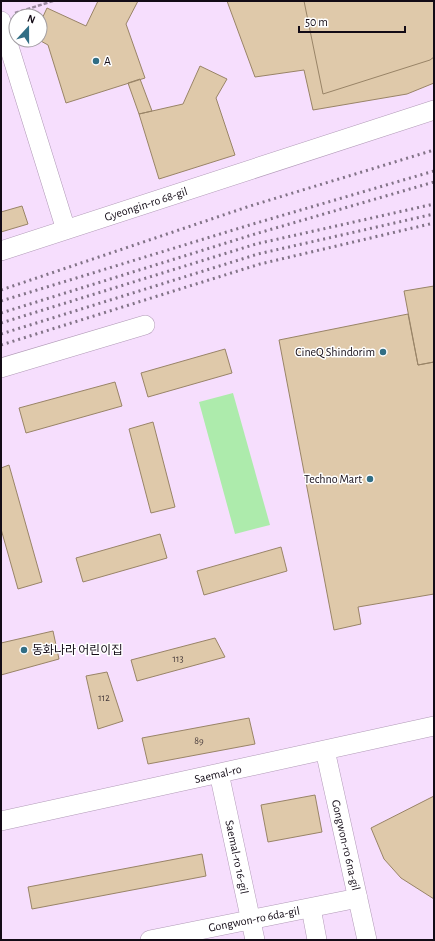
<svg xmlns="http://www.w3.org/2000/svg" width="435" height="941" viewBox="0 0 435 941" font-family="'Alegreya Sans','Noto Sans KR',sans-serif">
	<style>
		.green { fill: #adebac }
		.building { fill: #dfc9aa; stroke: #998467 }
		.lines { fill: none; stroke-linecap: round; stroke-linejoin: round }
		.minor-casing { stroke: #b19ab7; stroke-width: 20 }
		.path { stroke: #9a889f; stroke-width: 2.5; stroke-dasharray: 4 2; stroke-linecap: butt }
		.minor { stroke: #fff; stroke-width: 19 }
		.rail { stroke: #827387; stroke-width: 3; stroke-dasharray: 2 4; stroke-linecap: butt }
		.poi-dot { fill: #316e85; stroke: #fff; stroke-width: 1.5 }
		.labels { text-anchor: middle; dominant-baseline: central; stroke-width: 3; stroke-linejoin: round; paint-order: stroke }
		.number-label { font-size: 10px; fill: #463a3b }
		.poi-label { font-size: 12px; fill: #130b16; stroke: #fff; text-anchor: start }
		.street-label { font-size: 12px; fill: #130b16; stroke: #fff }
	</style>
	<rect width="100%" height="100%" fill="#f6defd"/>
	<!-- green -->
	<path class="green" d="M233 393 270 525 235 534 199 402Z"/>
	<!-- building -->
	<path class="building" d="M98 1H138L126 24 145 78 66 103 48 45 39 40H40V23L47 8 86 26Z
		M227 1H434V83L407 94 313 110 304 70 255 77Z
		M304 1H434V57L430 60 323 94Z
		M200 66 227 79 216 98 235 155 159 179 139 114 183 104Z
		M140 79 152 111 139 114 128 83Z
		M22 206 28 224 1 232V212Z
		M434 286V362L418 365 404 291Z
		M408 314 418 365 434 362V594L358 607 361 624 334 630 279 340Z
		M225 349 232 373 148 397 141 373Z
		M115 382 122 406 26 433 19 408Z
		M153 422 175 507 151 513 129 429Z
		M9 465 42 582 18 589 1 529V468Z
		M160 534 167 558 83 582 76 558Z
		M281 547 287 571 204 595 197 571Z
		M53 631 59 659 1 675V643Z
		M215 638 225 657 137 681 131 660Z
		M107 672 123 721 98 729 86 676Z
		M249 718 255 744 148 764 142 738Z
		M315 795 322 832 268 842 261 805Z
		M434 796V899L401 878 384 859 371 828Z
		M202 854 206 876 32 909 28 887Z"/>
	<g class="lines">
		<defs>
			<path id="minor" d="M1 21 66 230
				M1 251 434 110
				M1 368 145 325
				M325 750 367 940
				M219 773 255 940
				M1 821 434 726
				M311 908 317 940
				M150 940 358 898"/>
		</defs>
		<!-- minor casing -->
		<use href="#minor" class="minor-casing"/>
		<!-- path -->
		<path class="path" d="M15 13 53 1"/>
		<!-- minor -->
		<use href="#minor" class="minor"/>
		<!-- rail -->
		<path class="rail" d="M1 290 250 206 434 150
			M1 301 253 224 434 171
			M1 313 255 234 434 182
			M1 323 256 244 394 213 434 204
			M1 334 258 254 434 214
			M1 345 260 264 434 223"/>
	</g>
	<!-- markers -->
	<g class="poi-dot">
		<circle cx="96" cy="61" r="4"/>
		<circle cx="383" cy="352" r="4"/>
		<circle cx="370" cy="479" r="4"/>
		<circle cx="24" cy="650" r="4"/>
	</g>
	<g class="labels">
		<!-- number labels -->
		<g class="number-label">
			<text x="178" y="659">113</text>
			<text x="104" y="698">112</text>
			<text x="199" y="741">89</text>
		</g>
		<!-- poi labels -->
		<g class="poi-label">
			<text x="104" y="61">A</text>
			<text x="375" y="352" text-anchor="end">CineQ Shindorim</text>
			<text x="362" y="479" text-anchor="end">Techno Mart</text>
			<text x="32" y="650">동화나라 어린이집</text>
		</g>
		<!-- street labels -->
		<g class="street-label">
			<text transform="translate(146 204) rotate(-18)">Gyeongin-ro 68-gil</text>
			<text transform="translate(218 774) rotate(-13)">Saemal-ro</text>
			<text transform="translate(346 845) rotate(77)">Gongwon-ro 6na-gil</text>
			<text transform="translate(237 857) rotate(78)">Saemal-ro 16-gil</text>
			<text transform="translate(254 919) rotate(-11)">Gongwon-ro 6da-gil</text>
		</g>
	</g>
	<!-- border -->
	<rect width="435" height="941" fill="none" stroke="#130b16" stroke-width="4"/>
	<!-- north arrow -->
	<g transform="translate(28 28) rotate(21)"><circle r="19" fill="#ffffff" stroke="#a19da2"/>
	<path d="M0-3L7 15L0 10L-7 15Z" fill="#316e85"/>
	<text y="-6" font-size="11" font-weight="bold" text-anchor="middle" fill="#130b16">N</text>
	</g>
	<!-- scale -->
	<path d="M299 26v6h106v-6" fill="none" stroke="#130b16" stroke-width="2"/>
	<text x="305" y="26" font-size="12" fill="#130b16" stroke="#ffffff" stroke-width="3" paint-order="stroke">50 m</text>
</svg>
